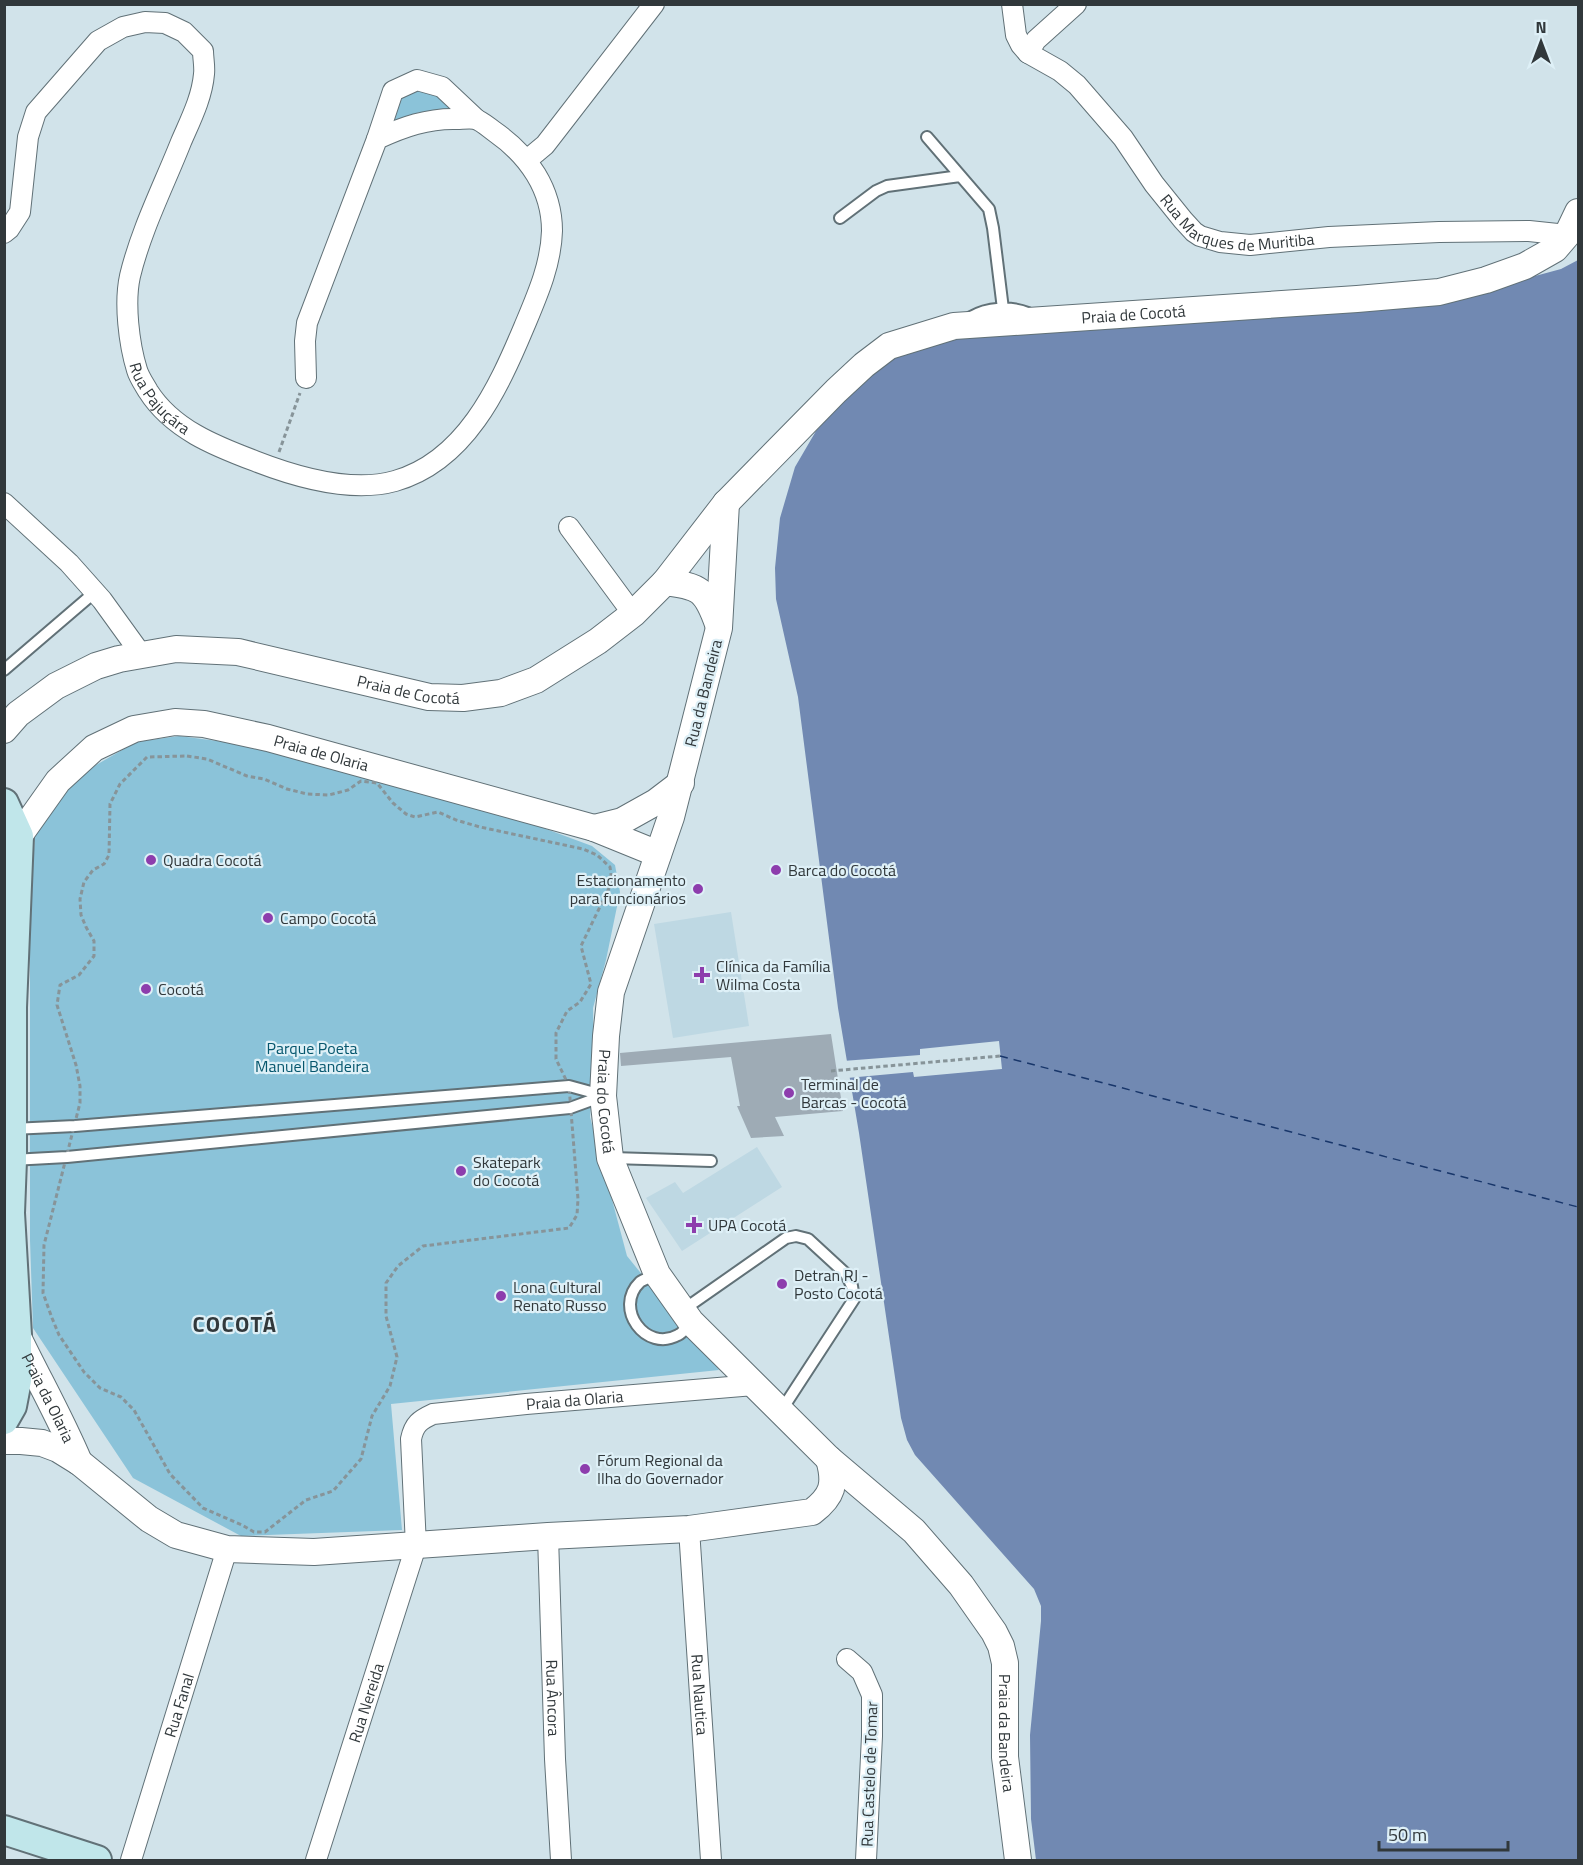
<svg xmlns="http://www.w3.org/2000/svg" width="1583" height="1865" viewBox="0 0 1583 1865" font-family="'Titillium Web',sans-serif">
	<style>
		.built { fill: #bed8e3 }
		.green { fill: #8bc3d9 }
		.water { fill: #7189b2 }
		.pier { fill: #d1e3ea }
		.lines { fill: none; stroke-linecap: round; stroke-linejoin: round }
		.ferry { stroke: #18366a; stroke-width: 1.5; stroke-dasharray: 8 6; stroke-linecap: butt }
		.building { fill: #9eabb5 }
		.service-casing { stroke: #617177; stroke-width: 14 }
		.minor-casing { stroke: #617177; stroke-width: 22 }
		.tertiary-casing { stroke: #617177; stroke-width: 28 }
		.secondary-casing { stroke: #617177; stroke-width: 32 }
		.path { stroke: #879499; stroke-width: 3; stroke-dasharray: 4.5 3; stroke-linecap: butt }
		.service { stroke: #fff; stroke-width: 10 }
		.minor { stroke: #fff; stroke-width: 20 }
		.tertiary { stroke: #fff; stroke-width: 26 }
		.secondary { stroke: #c0e6ea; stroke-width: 28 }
		.poi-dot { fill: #8d3dad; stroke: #def0f7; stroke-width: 2 }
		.labels { text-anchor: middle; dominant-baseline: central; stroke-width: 4.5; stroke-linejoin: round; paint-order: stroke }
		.street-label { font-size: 16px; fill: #31383b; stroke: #def0f7 }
		.poi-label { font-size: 16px; fill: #31383b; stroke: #def0f7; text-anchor: start }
		.park-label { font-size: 16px; fill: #05566d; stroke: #def0f7 }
		.district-label { font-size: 22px; font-weight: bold; letter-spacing: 1.5px; fill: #31383b; stroke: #def0f7 }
	</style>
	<rect width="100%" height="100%" fill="#d1e3ea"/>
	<!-- built -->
	<path class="built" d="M731 912 749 1026 673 1038 654 924Z
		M757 1147 782 1187 682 1251 646 1198 675 1182 683 1193Z"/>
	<!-- green -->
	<path class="green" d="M418 88 440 95 452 111 420 112 393 121 402 97Z
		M179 736 264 747 530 823 592 846 615 865 620 892 606 960 593 1008 594 1063 590 1117 627 1256 719 1370 391 1404 402 1530 241 1536 133 1478 33 1328 30 1240V910L35 835 77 776 136 742Z"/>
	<!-- water -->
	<path class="water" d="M1578 260V1860H1036L1031 1819 1030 1735 1041 1621V1606L1034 1589 915 1455 907 1440 901 1418 859 1133 838 1008 798 697 776 599 775 568 780 518 795 467 816 431 843 401 894 356 958 333 1461 296 1561 269Z"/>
	<!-- pier -->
	<path class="pier" d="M999 1041 1002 1069 914 1077 913 1072 847 1078 843 1061 920 1055V1049Z"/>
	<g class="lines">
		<!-- ferry -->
		<path class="ferry" d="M1000 1056 1578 1207"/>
	</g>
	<!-- building -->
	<path class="building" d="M831 1034 843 1111 775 1117 784 1136 751 1138 737 1106H740L731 1057 621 1066 620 1053Z"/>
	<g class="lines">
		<defs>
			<path id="service" d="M927 137 989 209 993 228 1003 309
				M840 218 876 191 887 186 960 176
				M971 317C987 307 1011 306 1028 313
				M4 670 95 592
				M12 1129 75 1126 569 1086 602 1095
				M612 1158 711 1161
				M12 1160 67 1157 570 1108 603 1096
				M657 1274C652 1277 644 1279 640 1282 613 1308 646 1353 678 1335 683 1333 687 1326 691 1322
				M683 1310 786 1238 796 1236 808 1239 846 1274 852 1286 854 1299 781 1411"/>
			<g id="minor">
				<path id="s1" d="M1012 4 1016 35 1021 45 1028 53 1060 71 1077 85 1123 138 1154 184 1183 220 1194 232 1200 236 1220 242 1250 245 1329 237 1439 232 1529 231 1567 235"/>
				<path d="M1028 53 1036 40 1076 4"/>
				<path d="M377 139 393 91 417 80 442 87 476 119"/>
				<path d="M527 160 545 145 654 4"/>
				<path id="s2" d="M4 233 9 229 20 212 28 137 36 112 98 41 123 27 145 22 165 23 184 32 203 51C203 58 205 67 204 74 202 98 190 121 181 142 164 185 141 230 130 276 124 303 129 344 137 370 139 377 144 384 148 391 172 429 215 446 255 461 296 477 352 493 395 481 465 461 498 389 524 327 537 296 551 265 552 231 552 189 528 155 495 132 489 128 482 121 475 119 470 118 462 119 457 119 428 118 403 127 377 139L307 323 305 341 306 378"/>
				<path d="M4 503 69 563 102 600 141 654"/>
				<path d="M569 527 633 614"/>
				<path id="s3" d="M689 1529 711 1860"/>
				<path id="s4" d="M548 1536 555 1759 561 1860"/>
				<path d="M847 1659 862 1672 872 1695V1736L866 1860"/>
				<path id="s5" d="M131 1860 227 1549"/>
				<path id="s6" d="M316 1860 416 1546 411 1439C414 1424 420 1420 433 1414L526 1404 754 1385"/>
			</g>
			<g id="tertiary">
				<path id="s7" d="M726 503 719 628 671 817 611 992 606 1036 603 1096 610 1158 657 1274 691 1322 829 1459 914 1531 961 1585 994 1632 1001 1646 1005 1663V1757L1018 1860"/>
				<path d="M665 582C700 586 706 590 718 624"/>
				<path id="s8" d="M4 730 18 714 56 686 96 666 119 659 176 649 238 652 429 697 463 698 501 693 536 680 598 641 633 614 665 582 726 503 836 391 864 365 889 346 954 326 1357 299 1439 292 1486 280 1525 266 1555 249 1567 235 1578 212"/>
				<path d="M594 828 622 821 656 802 681 783"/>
				<path id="s9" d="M19 836 58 781 94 748 134 729 175 722 204 724 268 738 594 828 658 854"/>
				<path id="s10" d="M17 1335C37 1377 61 1419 79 1462"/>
				<path d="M4 1441H21L42 1443 58 1449 79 1462 149 1519 176 1535 227 1549 314 1552 548 1536 689 1529 812 1512C833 1496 836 1484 829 1459"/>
			</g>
			<path id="secondary" d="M4 803 19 836 12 1007V1160L10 1213 17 1335V1380L12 1406 4 1420
				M4 1830 97 1860"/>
		</defs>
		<!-- service casing -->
		<use href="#service" class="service-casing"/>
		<!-- minor casing -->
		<use href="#minor" class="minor-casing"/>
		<!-- tertiary casing -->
		<use href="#tertiary" class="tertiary-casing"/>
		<!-- secondary casing -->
		<use href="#secondary" class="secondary-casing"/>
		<!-- path -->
		<path class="path" d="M279 452 300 393
			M187 756 207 759 247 776 264 779 287 789 307 794 329 795 348 790 361 781 377 783 393 803 406 814 415 817 438 812 456 820 480 827 583 849 597 855 610 867 612 882 581 946 591 984 580 1002 567 1011 556 1033V1059L569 1086 578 1199 577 1215 569 1228 423 1246 398 1266 386 1283V1316L397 1357 390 1386 372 1416 361 1459 333 1491 306 1500 265 1532H254L242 1525 203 1508 170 1474 134 1410 121 1397 100 1388 84 1372 59 1335 52 1318 43 1293 44 1245 80 1103V1086L76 1065 57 1005 60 985 79 975 94 956V941L86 927 81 915 80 899 84 882 93 870 104 864 109 855 110 804 120 784 147 757Z
			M831 1071 1000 1056"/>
		<!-- service -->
		<use href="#service" class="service"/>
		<!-- minor -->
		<use href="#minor" class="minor"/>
		<!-- tertiary -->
		<use href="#tertiary" class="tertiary"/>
		<!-- secondary -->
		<use href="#secondary" class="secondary"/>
	</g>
	<!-- markers -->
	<g class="poi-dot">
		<circle cx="151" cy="860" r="6"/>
		<circle cx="776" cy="870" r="6"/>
		<circle cx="698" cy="889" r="6"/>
		<circle cx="268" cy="918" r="6"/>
		<path d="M699 966h6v6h6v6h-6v6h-6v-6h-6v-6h6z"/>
		<circle cx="146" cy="989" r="6"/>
		<circle cx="789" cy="1093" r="6"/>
		<circle cx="461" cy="1171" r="6"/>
		<path d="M691 1216h6v6h6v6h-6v6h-6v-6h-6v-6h6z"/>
		<circle cx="782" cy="1284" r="6"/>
		<circle cx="501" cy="1296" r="6"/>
		<circle cx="585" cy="1469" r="6"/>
	</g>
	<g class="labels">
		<!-- street labels -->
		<g class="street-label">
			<text stroke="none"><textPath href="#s1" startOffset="338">Rua Marques de Muritiba</textPath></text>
			<text stroke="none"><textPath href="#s8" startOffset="1300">Praia de Cocotá</textPath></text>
			<text stroke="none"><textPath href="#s2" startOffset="712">Rua Pajuçára</textPath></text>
			<text stroke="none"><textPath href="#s8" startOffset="432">Praia de Cocotá</textPath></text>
			<text transform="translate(703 693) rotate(-76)">Rua da Bandeira</text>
			<text stroke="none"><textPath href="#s9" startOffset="352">Praia de Olaria</textPath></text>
			<text stroke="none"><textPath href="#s7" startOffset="615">Praia do Cocotá</textPath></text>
			<text stroke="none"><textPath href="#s10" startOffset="70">Praia da Olaria</textPath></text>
			<text stroke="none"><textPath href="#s6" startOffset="614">Praia da Olaria</textPath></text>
			<text stroke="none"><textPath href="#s3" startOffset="166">Rua Nautica</textPath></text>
			<text stroke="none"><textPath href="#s4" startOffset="162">Rua Âncora</textPath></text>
			<text stroke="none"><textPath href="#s6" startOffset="165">Rua Nereida</textPath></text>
			<text stroke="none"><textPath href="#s5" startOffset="162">Rua Fanal</textPath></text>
			<text stroke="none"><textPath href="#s7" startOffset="1394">Praia da Bandeira</textPath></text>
			<text transform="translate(869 1774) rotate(-88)">Rua Castelo de Tomar</text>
		</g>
		<!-- poi labels -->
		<g class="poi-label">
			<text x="163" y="860">Quadra Cocotá</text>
			<text x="788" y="870">Barca do Cocotá</text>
			<text x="686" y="880" text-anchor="end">Estacionamento<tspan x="686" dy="18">para funcionários</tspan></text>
			<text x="280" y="918">Campo Cocotá</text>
			<text x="716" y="966">Clínica da Família<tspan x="716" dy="18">Wilma Costa</tspan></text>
			<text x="158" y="989">Cocotá</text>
			<text x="801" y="1084">Terminal de<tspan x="801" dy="18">Barcas - Cocotá</tspan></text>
			<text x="473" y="1162">Skatepark<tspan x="473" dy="18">do Cocotá</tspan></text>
			<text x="708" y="1225">UPA Cocotá</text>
			<text x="794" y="1275">Detran RJ -<tspan x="794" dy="18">Posto Cocotá</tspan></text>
			<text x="513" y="1287">Lona Cultural<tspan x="513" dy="18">Renato Russo</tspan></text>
			<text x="597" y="1460">Fórum Regional da<tspan x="597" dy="18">Ilha do Governador</tspan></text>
		</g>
		<!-- park labels -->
		<g class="park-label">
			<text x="312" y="1048">Parque Poeta<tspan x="312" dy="18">Manuel Bandeira</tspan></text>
		</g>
		<!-- district labels -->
		<g class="district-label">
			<text x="235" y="1324">COCOTÁ</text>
		</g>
	</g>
	<!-- border -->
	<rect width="1583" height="1865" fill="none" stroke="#31383b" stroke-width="12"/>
	<!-- north arrow -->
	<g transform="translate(1541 42)" stroke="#def0f7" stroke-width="4.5" paint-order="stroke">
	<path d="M0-4.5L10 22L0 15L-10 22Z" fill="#31383b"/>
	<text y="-9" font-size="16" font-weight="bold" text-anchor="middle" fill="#31383b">N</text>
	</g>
	<!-- scale -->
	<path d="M1379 1841v9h129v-9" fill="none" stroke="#31383b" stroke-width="3"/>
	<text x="1388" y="1841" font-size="18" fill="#31383b" stroke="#def0f7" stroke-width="4.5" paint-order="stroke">50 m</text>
</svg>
